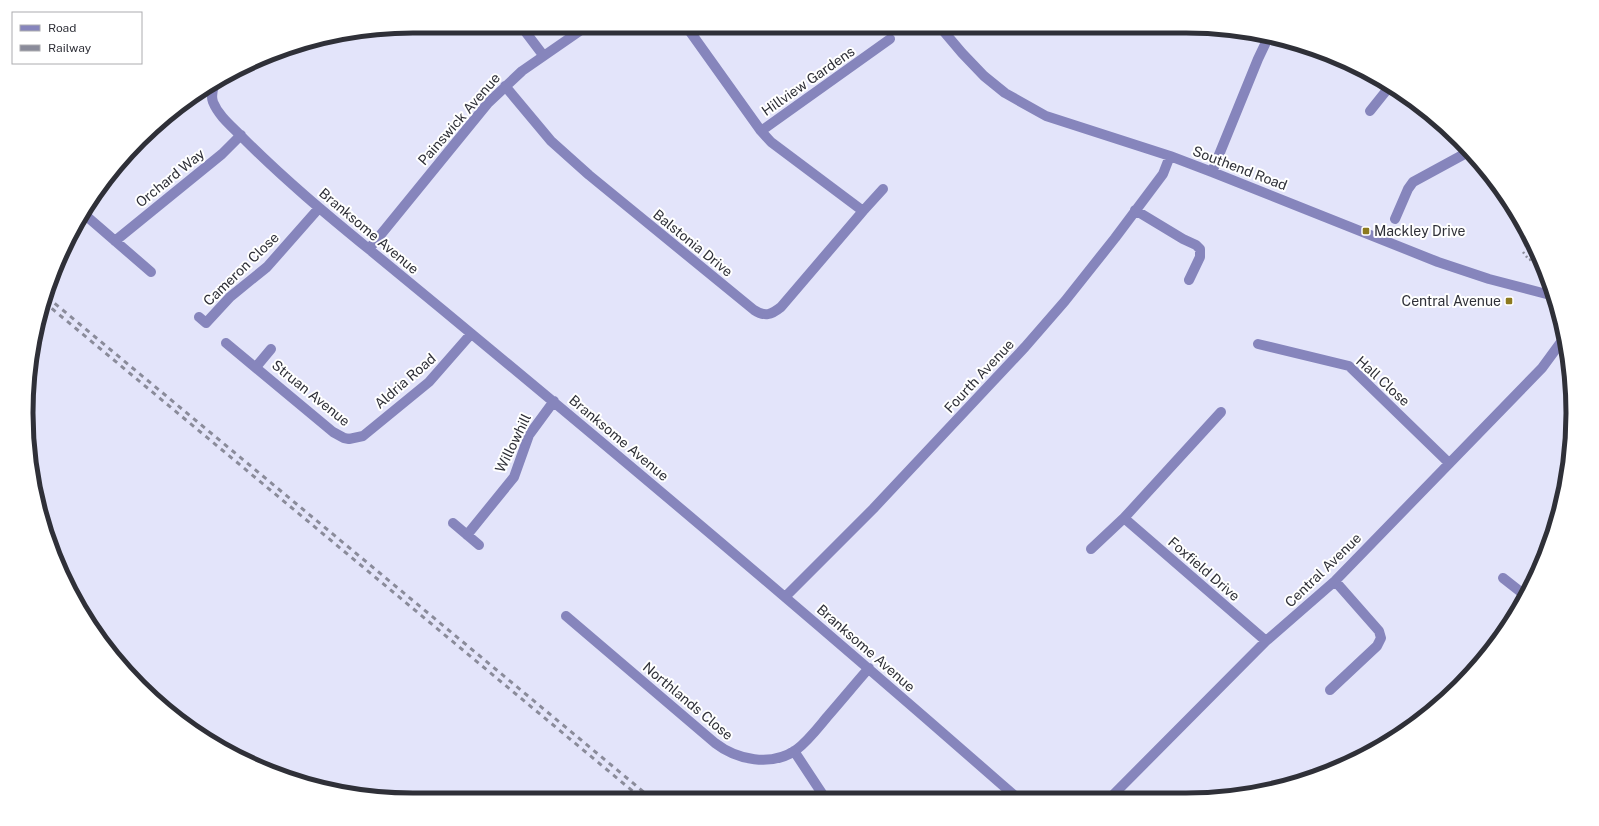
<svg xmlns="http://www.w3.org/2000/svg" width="1599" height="826" viewBox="0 0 1599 826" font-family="'Public Sans',sans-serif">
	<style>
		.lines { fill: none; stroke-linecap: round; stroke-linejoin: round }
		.path { stroke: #8d8e9d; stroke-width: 2.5; stroke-dasharray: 2 3; stroke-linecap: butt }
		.minor { stroke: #8685bc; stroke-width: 10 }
		.rail { stroke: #8a8b9a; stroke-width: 3; stroke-dasharray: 5 5; stroke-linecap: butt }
		.poi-dot { fill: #8c7a1f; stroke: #fff; stroke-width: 1.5 }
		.labels { text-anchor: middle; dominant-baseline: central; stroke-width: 4; stroke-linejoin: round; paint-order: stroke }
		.street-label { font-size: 14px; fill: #2f3038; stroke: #fff }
		.poi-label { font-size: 14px; fill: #2f3038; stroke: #fff; text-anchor: start }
		.rim { fill: none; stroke: #2f3038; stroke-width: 5 }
	</style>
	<rect width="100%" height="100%" fill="#e3e4fa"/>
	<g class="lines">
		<!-- path -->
		<path class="path" d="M1523 252 1529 260 1538 257"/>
		<!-- minor -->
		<path class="minor" d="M521 26 543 55
			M686 26 761 131 771 142 863 211
			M940 27 962 53 984 76 1005 93 1046 116 1170 156 1212 172 1438 262 1489 279 1554 296
			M214 86C212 92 211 96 213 102 219 117 234 128 244 139 285 180 326 214 370 250 588 429 804 611 1016 797
			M505 86 551 141 589 175 754 310C765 317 771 315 781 307L863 211 883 189
			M1370 111 1390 86
			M171 112 191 99
			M761 131 890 39
			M1212 172 1258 59 1269 36
			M1135 210 1183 239 1196 245 1200 249V257L1189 280
			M84 214 151 272
			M1395 219 1408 189 1413 182 1470 151
			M115 241 222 154 241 135
			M369 249 488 103 522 71 587 26
			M199 317 206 323 230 297 267 267 319 208
			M226 343 333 432 344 438 349 439 363 436 429 382 471 334
			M1258 344 1349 366 1449 463
			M256 367 271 349
			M1221 412 1124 518 1266 641
			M453 523 479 545
			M467 535 514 477 529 435 554 401
			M1091 549 1124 518
			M1503 578 1526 596
			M785 597 873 509 1025 347 1065 301 1115 238 1163 174 1170 156
			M566 616 715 743C737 760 771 767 796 750 808 741 817 729 827 717 841 701 855 684 869 668
			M1330 690 1377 646 1381 638 1379 631 1335 581
			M1452 690 1470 670
			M794 751 825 798
			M1111 797 1266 641 1335 581 1542 368 1564 338"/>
		<!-- rail -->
		<path class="rail" d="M47 297 651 798
			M44 302 641 798"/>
	</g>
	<!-- markers -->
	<g class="poi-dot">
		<rect x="1362" y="227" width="8" height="8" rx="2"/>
		<rect x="1505" y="297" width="8" height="8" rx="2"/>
	</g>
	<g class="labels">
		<!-- street labels -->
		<g class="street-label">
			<text transform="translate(808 81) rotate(-35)">Hillview Gardens</text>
			<text transform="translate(459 119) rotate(-49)">Painswick Avenue</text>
			<text transform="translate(1240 168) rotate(21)">Southend Road</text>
			<text transform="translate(170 178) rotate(-39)">Orchard Way</text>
			<text transform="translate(369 231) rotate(40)">Branksome Avenue</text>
			<text transform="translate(693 243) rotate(39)">Balstonia Drive</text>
			<text transform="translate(241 269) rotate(-44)">Cameron Close</text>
			<text transform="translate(979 376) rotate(-47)">Fourth Avenue</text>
			<text transform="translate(405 381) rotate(-41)">Aldria Road</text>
			<text transform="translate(1383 381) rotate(42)">Hall Close</text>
			<text transform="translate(311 393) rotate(39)">Struan Avenue</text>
			<text transform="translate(619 438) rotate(40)">Branksome Avenue</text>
			<text transform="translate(513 443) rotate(-64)">Willowhill</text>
			<text transform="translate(1204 569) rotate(41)">Foxfield Drive</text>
			<text transform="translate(1323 570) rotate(-44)">Central Avenue</text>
			<text transform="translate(866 648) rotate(41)">Branksome Avenue</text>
			<text transform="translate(688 701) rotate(40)">Northlands Close</text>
		</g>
		<!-- poi labels -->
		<g class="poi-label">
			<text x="1374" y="231">Mackley Drive</text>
			<text x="1501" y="301" text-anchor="end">Central Avenue</text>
		</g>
	</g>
	<!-- crop -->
	<path d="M0 0H1599V826H0ZM413 33H1186A380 380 0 0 1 1566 413V413A380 380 0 0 1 1186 793H413A380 380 0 0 1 33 413V413A380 380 0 0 1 413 33Z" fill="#fff" fill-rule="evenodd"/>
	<path class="rim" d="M413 33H1186A380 380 0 0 1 1566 413V413A380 380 0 0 1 1186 793H413A380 380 0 0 1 33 413V413A380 380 0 0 1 413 33Z"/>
	<!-- legend -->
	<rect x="12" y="12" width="130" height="52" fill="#ffffff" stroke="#acacaf"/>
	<rect x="20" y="25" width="20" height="6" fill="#8685bc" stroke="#acacaf"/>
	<text x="48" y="32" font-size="12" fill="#2f3038">Road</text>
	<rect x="20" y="45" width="20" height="6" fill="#8a8b9a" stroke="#acacaf"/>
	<text x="48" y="52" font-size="12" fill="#2f3038">Railway</text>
</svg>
